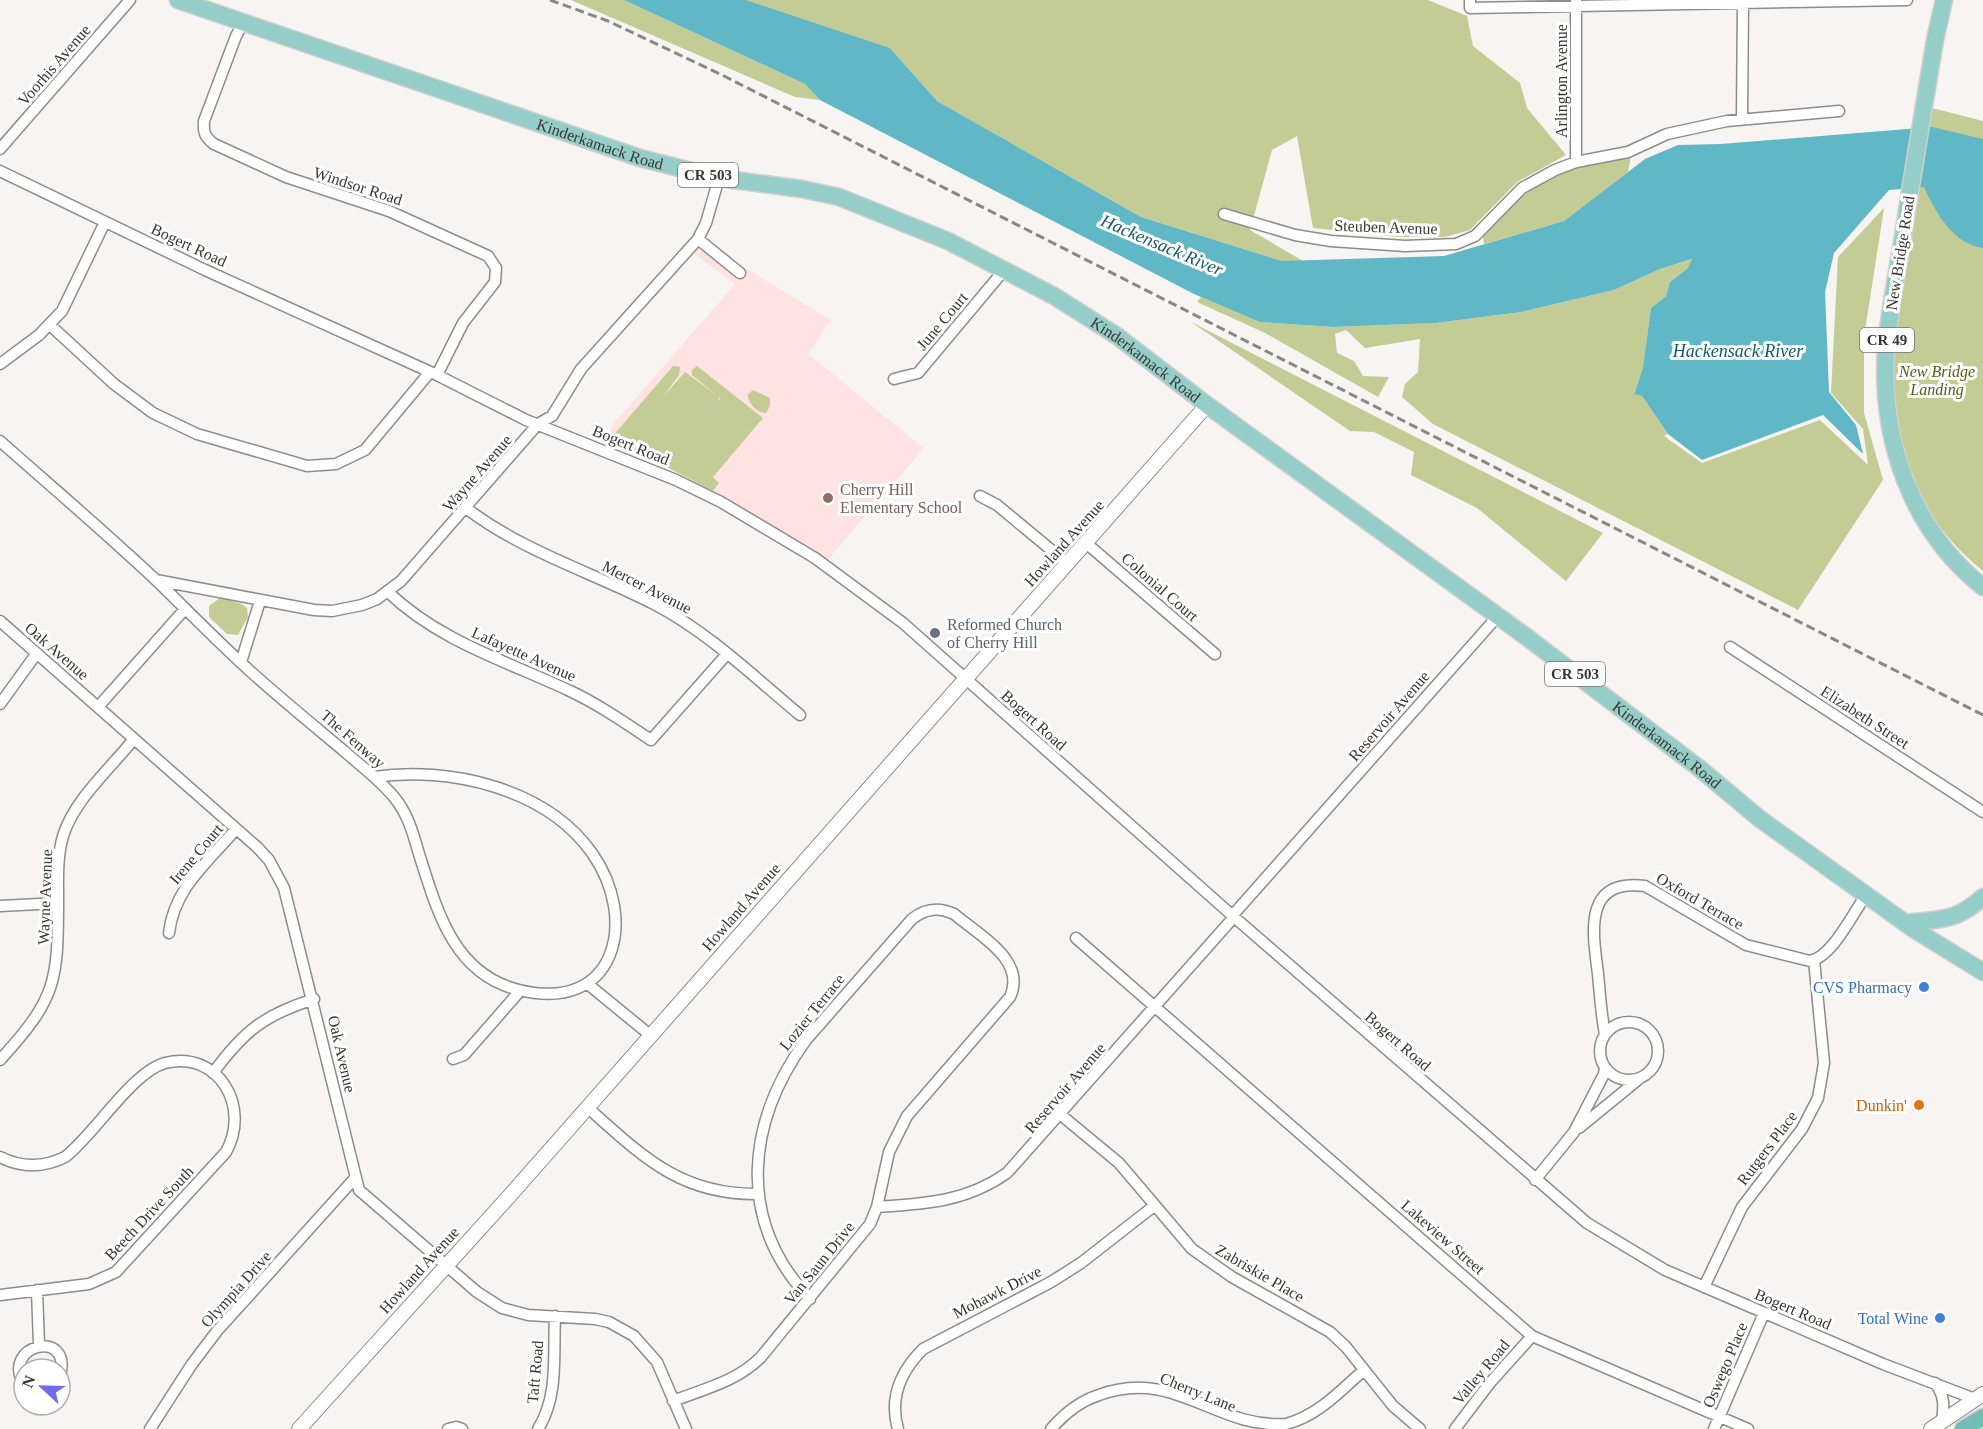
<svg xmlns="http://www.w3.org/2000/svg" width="1983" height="1429" viewBox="0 0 1983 1429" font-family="Georgia,serif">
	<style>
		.education { fill: #fee3e2 }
		.green { fill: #c3cc94 }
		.water { fill: #60b7c5 }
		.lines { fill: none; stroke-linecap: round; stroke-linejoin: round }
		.minor-casing { stroke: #8f8c8b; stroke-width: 13 }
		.tertiary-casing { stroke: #8f8c8b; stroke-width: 16 }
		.primary-casing { stroke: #cfcfcf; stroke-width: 19 }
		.trunk-casing { stroke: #cfcfcf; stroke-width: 19 }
		.minor { stroke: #fff; stroke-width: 10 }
		.tertiary { stroke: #fff; stroke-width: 14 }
		.primary { stroke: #95cec8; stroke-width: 16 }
		.trunk { stroke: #72beb6; stroke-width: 16 }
		.rail { stroke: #8a8886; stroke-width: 3; stroke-dasharray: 9 4.5; stroke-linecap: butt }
		.education-dot { fill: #8d6e63; stroke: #fff; stroke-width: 2 }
		.worship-dot { fill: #6b7280; stroke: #fff; stroke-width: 2 }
		.shop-dot { fill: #3f7fe0; stroke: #fff; stroke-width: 2 }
		.food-dot { fill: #e8710a; stroke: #fff; stroke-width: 2 }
		.labels { text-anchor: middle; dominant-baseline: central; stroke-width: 6; stroke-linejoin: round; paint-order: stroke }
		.shield { fill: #fff; stroke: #737272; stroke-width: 1.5 }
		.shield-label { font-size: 15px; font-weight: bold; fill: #373635 }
		.street-label { font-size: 16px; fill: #373635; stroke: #fff }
		.park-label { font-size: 16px; font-style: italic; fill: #555d16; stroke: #fff }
		.education-label { font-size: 16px; fill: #785e54; stroke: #fff; text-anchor: start }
		.worship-label { font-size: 16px; fill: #5b616d; stroke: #fff; text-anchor: start }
		.shop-label { font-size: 16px; fill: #366cbe; stroke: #fff; text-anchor: end }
		.food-label { font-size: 16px; fill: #c56008; stroke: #fff; text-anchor: end }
		.water-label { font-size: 18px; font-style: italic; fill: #125c66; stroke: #fff }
	</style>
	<rect width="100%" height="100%" fill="#f7f4f2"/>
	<!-- education -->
	<path class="education" d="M698 239 831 320 808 354 924 448 824 564 674 471 607 439 614 423 735 284 689 250Z"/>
	<!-- green -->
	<path class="green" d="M571 0H624L805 84 820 100 795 97Z
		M746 0H1428L1467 16 1473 46 1520 83 1527 108 1566 155 1517 182 1470 230 1445 237H1400L1313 228 1297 136 1272 150 1250 230 1303 261H1282L1141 217 937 101 890 48Z
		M1928 107 1983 121V571C1913 515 1889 437 1890 350 1890 319 1900 286 1905 255 1912 206 1920 157 1928 107Z
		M1631 156 1628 172 1564 221 1484 244 1482 231 1539 182 1568 167Z
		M1884 208 1864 337V413L1883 480 1798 610 1433 424 1402 397 1405 384 1418 372 1420 339 1365 348 1346 330 1335 334 1337 353 1354 361 1363 376 1389 377 1378 397 1265 333 1197 302 1201 297 1261 322 1333 327 1436 323 1521 312 1614 290 1660 269 1693 259 1688 268 1670 282 1666 296 1651 308 1643 367 1634 393 1642 396 1668 434 1664 436 1702 463 1820 420 1868 465 1863 429 1831 393 1838 257Z
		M1191 322 1603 533 1566 581 1477 508 1411 475 1414 452 1374 432 1350 431Z
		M673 366 680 367 679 375 663 397 685 372 719 397 718 402 720 398 692 375V370L697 366 763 418 713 477 719 483 713 491 611 438Z
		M753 390 770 398V406L766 413C757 413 747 403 748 394Z
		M220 598 240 603 247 608 248 617 238 635 227 634 209 617V606Z"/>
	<!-- water -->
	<path class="water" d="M624 0H746L890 48 937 101 1141 217 1282 261 1444 256 1564 221 1645 159 1678 145 1721 144 1932 127 1983 139V248C1953 244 1936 213 1924 187L1889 190 1834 253 1825 292 1829 392 1856 425 1863 454 1823 415 1702 460 1668 434 1642 396 1634 394 1643 367 1651 308 1666 296 1670 282 1688 268 1692 259 1660 269 1614 290 1521 312 1436 323 1333 327 1260 322 1194 294 820 100 805 84Z"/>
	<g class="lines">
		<defs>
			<path id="minor" d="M1470 0V8L1907 0
				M1576 0V162
				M244 22 236 36 204 121C203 133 205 137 214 144L286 177 389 211 488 256 496 268 495 282 463 323 437 375
				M1742 119 1743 0
				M0 149 130 0
				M0 171 205 270 437 375 526 420 676 480 721 502 815 558 903 623 1234 917 1587 1223 1665 1270 1883 1364 1975 1399
				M1224 214 1295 235 1331 241 1405 246 1456 244 1475 236 1522 188 1555 170 1576 162 1628 152 1667 134 1727 121 1839 111
				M698 239 740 273
				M50 325 114 384 153 413 197 434 307 466 336 464 365 450 430 372
				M0 364 39 335 62 311 105 222
				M894 379 918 373 1005 269
				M0 441C52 487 106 533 157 581 188 611 218 642 250 671 281 699 313 725 344 751 361 766 380 780 394 797 408 814 413 833 419 854 437 910 453 974 519 990 616 1014 639 920 592 853 546 788 449 766 374 777
				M980 496 997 505 1067 563
				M466 508C522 551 591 572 654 604 708 632 753 676 800 715
				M1086 543 1215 654
				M156 580 314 610 332 611 362 605 377 599 401 581 538 424 552 416 581 369 698 239 706 223 719 178
				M388 592C439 641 506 661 568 690 598 704 624 722 651 740L727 654
				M0 621 257 847 269 860 284 888 359 1190 477 1292 502 1308 528 1315 595 1319 609 1322 634 1336 657 1362 686 1429
				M1730 647 1983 812
				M241 662 260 601
				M0 704 37 653
				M98 707 185 609
				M0 906 58 903
				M1232 916 1497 617
				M169 933C174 888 208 862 236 829
				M1076 938 1532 1336 1748 1429
				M589 985 650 1035
				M1600 1051a29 29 0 1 1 58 0a29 29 0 1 1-58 0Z
				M1605 1034C1601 1014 1600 994 1598 974 1593 934 1582 878 1645 886L1746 945 1810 961C1832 957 1852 915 1866 895
				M453 1059 464 1055 520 991
				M0 1060C57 998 58 981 58 899 58 878 57 857 63 836 74 800 110 769 133 740
				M213 1073C244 1031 264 1015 314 999
				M587 1107C642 1156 680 1195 758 1194
				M1061 1115 1119 1163 1192 1249 1232 1277 1330 1332 1346 1347 1393 1406 1420 1429
				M1579 1128 1639 1079
				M0 1157C22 1168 43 1168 65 1157 94 1135 132 1072 165 1063 219 1050 251 1107 226 1152L116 1272 89 1284 0 1295
				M1535 1180 1574 1132 1604 1074 1605 1067
				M877 1207C925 1204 966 1202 1007 1173L1234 917
				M1704 1287 1742 1207 1802 1129 1818 1098 1824 1063 1814 960
				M37 1290 39 1345
				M1935 1383C1945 1396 1944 1406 1942 1422
				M24 1384C0 1345 73 1327 60 1376
				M673 1401C704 1389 738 1381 761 1357L870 1224 877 1207 889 1152 907 1116 1010 997C1027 960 979 935 954 914 939 907 926 908 912 919L806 1040C746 1123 736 1221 810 1299
				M150 1429 192 1364 217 1331 355 1178
				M448 1429 456 1427 462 1429
				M538 1429C559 1396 553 1354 555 1316
				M898 1429C889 1398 901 1371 923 1349L1051 1282 1081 1263 1154 1206
				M1051 1429C1064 1414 1080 1401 1099 1395 1175 1367 1215 1429 1286 1424 1318 1416 1341 1390 1364 1370
				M1455 1429 1489 1384 1532 1336
				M1714 1429 1764 1313"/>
			<path id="tertiary" d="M299 1429 513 1192 1207 405
				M1931 1429 1983 1394"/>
			<g id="primary">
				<path id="s1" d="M178 0 640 158 719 178 802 189 839 197 948 241 1054 296 1117 336 1207 405 1528 638 1699 768 1760 819 1915 930 1983 972"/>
				<path d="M1944 0 1935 40C1924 106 1913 171 1903 237 1897 274 1889 312 1886 349 1880 439 1911 530 1983 587"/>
				<path d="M1905 923C1941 919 1955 922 1983 897"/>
			</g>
			<path id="trunk" d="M1963 1429 1983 1417"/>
		</defs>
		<!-- minor casing -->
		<use href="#minor" class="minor-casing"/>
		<!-- tertiary casing -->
		<use href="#tertiary" class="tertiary-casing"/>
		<!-- primary casing -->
		<use href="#primary" class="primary-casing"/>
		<!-- trunk casing -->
		<use href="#trunk" class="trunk-casing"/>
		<!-- minor -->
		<use href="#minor" class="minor"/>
		<!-- tertiary -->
		<use href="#tertiary" class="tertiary"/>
		<!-- primary -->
		<use href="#primary" class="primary"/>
		<!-- trunk -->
		<use href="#trunk" class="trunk"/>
		<!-- rail -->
		<path class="rail" d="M550 0 608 21 722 75 1983 715"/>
	</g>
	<!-- markers -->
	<circle class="education-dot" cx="828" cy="498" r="6"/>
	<circle class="worship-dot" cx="935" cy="633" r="6"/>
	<g class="shop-dot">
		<circle cx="1924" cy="987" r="6"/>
		<circle cx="1940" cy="1318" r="6"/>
	</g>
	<circle class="food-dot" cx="1919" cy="1105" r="6"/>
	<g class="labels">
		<!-- shield labels -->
		<g class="shield">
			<rect x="678" y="163" width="60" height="24" rx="4.5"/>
			<rect x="1860" y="328" width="54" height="24" rx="4.5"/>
			<rect x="1545" y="662" width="60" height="24" rx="4.5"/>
		</g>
		<g class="shield-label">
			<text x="708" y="175">CR 503</text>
			<text x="1887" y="340">CR 49</text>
			<text x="1575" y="674">CR 503</text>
		</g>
		<!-- street labels -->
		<g class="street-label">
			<text transform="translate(54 65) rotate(-49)">Voorhis Avenue</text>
			<text transform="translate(1561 81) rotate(-90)">Arlington Avenue</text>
			<text stroke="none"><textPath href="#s1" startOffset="446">Kinderkamack Road</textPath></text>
			<text transform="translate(358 186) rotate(18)">Windsor Road</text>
			<text transform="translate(1386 227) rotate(2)">Steuben Avenue</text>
			<text transform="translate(189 245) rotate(25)">Bogert Road</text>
			<text transform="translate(1900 253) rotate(-81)">New Bridge Road</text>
			<text transform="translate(942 321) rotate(-50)">June Court</text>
			<text stroke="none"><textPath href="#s1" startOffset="1040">Kinderkamack Road</textPath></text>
			<text transform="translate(631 445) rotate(22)">Bogert Road</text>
			<text transform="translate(477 473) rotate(-49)">Wayne Avenue</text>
			<text transform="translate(1064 543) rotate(-48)">Howland Avenue</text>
			<text transform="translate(647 587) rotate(27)">Mercer Avenue</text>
			<text transform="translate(1160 587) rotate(41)">Colonial Court</text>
			<text transform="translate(57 651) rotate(41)">Oak Avenue</text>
			<text transform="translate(524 654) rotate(24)">Lafayette Avenue</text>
			<text transform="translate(1389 716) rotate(-49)">Reservoir Avenue</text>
			<text transform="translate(1865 717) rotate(33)">Elizabeth Street</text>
			<text transform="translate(1034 720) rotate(42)">Bogert Road</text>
			<text transform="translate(353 739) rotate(41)">The Fenway</text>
			<text stroke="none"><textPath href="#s1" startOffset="1688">Kinderkamack Road</textPath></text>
			<text transform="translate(196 854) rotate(-50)">Irene Court</text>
			<text transform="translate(45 897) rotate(-88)">Wayne Avenue</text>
			<text transform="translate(1700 901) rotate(30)">Oxford Terrace</text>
			<text transform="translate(741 907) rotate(-49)">Howland Avenue</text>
			<text transform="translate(812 1012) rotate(-51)">Lozier Terrace</text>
			<text transform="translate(1398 1041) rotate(41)">Bogert Road</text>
			<text transform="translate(342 1054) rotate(77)">Oak Avenue</text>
			<text transform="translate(1065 1088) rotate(-49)">Reservoir Avenue</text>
			<text transform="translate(1767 1148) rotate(-53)">Rutgers Place</text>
			<text transform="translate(149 1213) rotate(-47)">Beech Drive South</text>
			<text transform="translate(1443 1237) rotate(41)">Lakeview Street</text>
			<text transform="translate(819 1263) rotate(-51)">Van Saun Drive</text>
			<text transform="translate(419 1270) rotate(-48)">Howland Avenue</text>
			<text transform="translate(1260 1273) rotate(30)">Zabriskie Place</text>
			<text transform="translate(236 1289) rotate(-48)">Olympia Drive</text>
			<text transform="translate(997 1292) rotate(-27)">Mohawk Drive</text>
			<text transform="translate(1793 1309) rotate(23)">Bogert Road</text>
			<text transform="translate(1725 1365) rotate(-67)">Oswego Place</text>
			<text transform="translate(535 1372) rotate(-85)">Taft Road</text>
			<text transform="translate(1481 1372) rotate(-50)">Valley Road</text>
			<text transform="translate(1198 1392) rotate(22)">Cherry Lane</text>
		</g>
		<!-- park labels -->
		<g class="park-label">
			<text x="1937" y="371">New Bridge<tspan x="1937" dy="18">Landing</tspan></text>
		</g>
		<!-- education labels -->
		<g class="education-label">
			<text x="840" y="489">Cherry Hill<tspan x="840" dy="18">Elementary School</tspan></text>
		</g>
		<!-- worship labels -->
		<g class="worship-label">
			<text x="947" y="624">Reformed Church<tspan x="947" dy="18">of Cherry Hill</tspan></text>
		</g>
		<!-- shop labels -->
		<g class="shop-label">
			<text x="1912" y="987">CVS Pharmacy</text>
			<text x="1928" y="1318">Total Wine</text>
		</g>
		<!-- food labels -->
		<g class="food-label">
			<text x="1907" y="1105">Dunkin'</text>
		</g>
		<!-- water labels -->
		<g class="water-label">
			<text transform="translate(1162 245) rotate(23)">Hackensack River</text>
			<text x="1738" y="351">Hackensack River</text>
		</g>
	</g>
	<!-- north arrow -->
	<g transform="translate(42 1387) rotate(292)"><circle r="28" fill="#ffffff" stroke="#afafae" stroke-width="1.5"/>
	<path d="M0-4.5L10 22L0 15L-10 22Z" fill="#706be6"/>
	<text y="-9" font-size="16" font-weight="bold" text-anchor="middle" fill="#373635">N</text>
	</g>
</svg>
